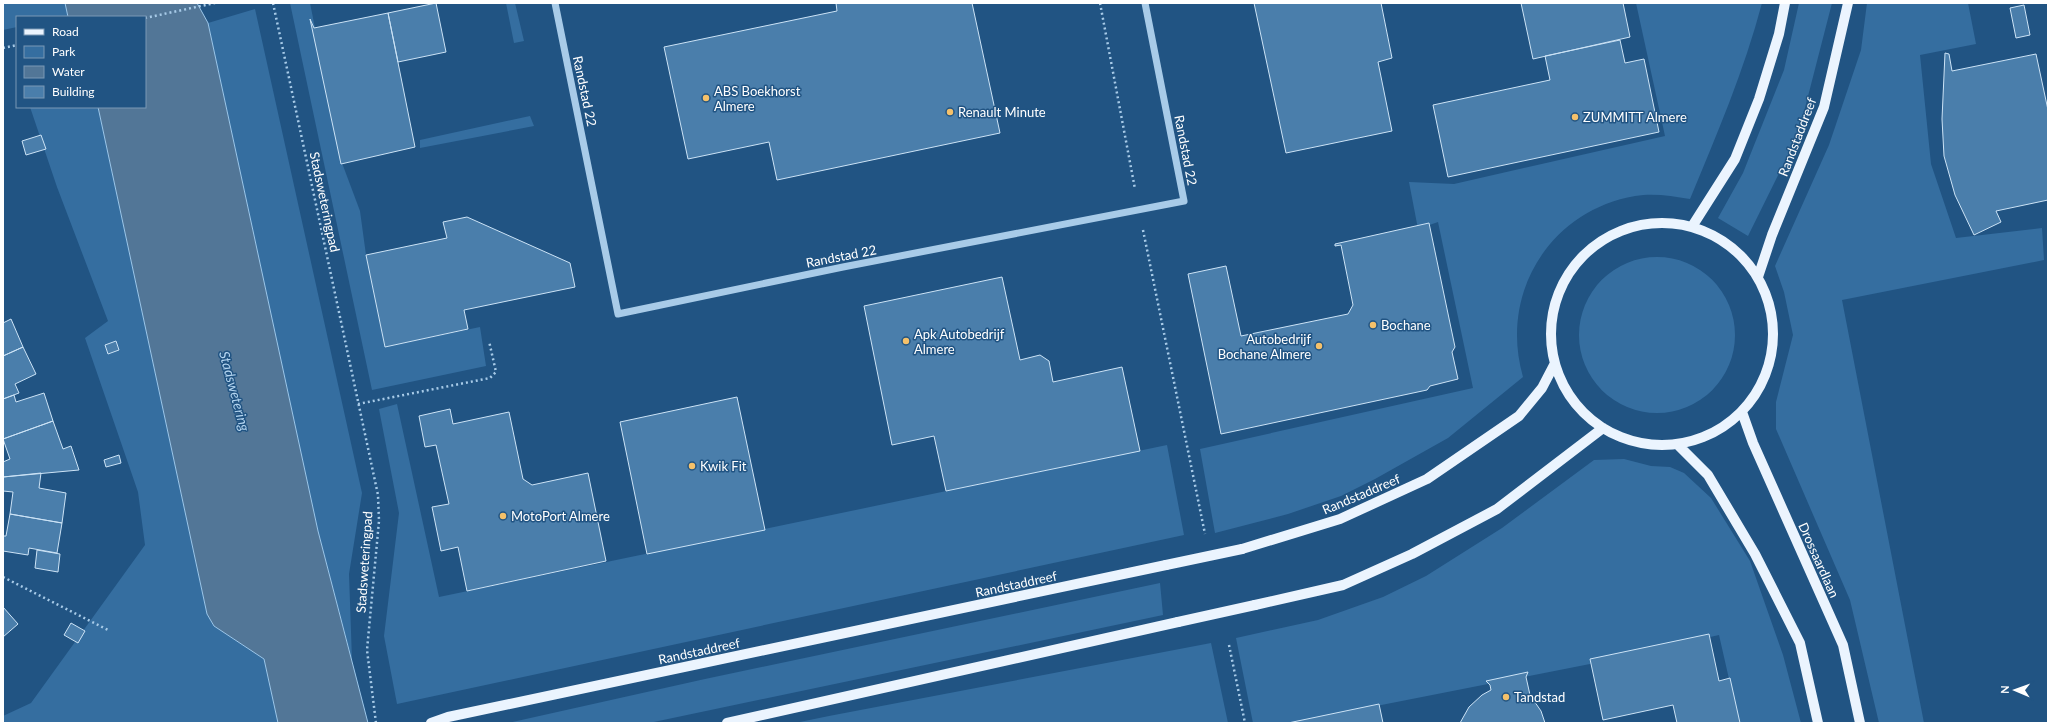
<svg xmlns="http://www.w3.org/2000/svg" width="2051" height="726" viewBox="0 0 2051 726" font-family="Lato,sans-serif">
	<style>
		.green { fill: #356ea0 }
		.water { fill: #527697; stroke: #9cc7ea }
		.building { fill: #4a7eab; stroke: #cce3f6 }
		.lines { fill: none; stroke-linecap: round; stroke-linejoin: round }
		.path { stroke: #a8cbe8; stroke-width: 2.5; stroke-dasharray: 2 3; stroke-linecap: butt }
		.minor { stroke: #a8cbe8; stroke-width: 7 }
		.major { stroke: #ebf4fe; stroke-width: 10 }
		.major-bridge { stroke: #ebf4fe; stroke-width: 10 }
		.poi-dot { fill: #f5c16a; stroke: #215483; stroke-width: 1.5 }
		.labels { text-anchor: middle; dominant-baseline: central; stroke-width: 3; stroke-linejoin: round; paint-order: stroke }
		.street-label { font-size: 13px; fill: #fff; stroke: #215483 }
		.poi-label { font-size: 13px; fill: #fff; stroke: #215483; text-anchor: start }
		.water-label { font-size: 14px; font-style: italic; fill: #b4d5f0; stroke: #215483 }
	</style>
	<rect width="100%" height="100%" fill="#215483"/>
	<!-- green -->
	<path class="green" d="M3 3H65L68 17H17V27L3 30Z
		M290 3H310L342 163 360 211 366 255 385 347 480 327 486 366 372 390Z
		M506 3H515L524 41 514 43Z
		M1636 3H1762C1744 71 1717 134 1690 199 1671 196 1654 193 1635 196 1549 211 1499 294 1523 377L1448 438 1375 479 1341 496 1288 514 1215 533 1200 449 1473 388 1438 222 1418 229 1409 182 1454 184 1665 136Z
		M1799 3H1832L1798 135 1748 236 1718 218 1743 173 1784 70Z
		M1867 3H1968L1976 44 1920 55 1931 164 1956 238 2042 228 2044 260 1842 300 1924 723H1879L1850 600 1776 429V402L1793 335 1784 292 1775 266 1829 145 1861 50Z
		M255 9 362 493 349 574 352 660 318 531 208 23Z
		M30 107H98L207 614 214 626 264 659 278 723H3V716L31 703 145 545 138 492 85 338 108 321 57 187Z
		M530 116 534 126 420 148V140Z
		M1579 335a78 78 0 1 1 156 0a78 78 0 1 1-156 0Z
		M397 404 439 597 1167 445 1184 535 397 704 384 636 399 513 379 409Z
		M1624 459 1651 466 1670 467 1684 473 1711 498 1750 561 1783 655 1801 723H1739L1719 635 1595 663 1290 723H1253L1236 638 1318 620 1383 597 1426 576 1502 528 1594 460Z
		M1160 583 1163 615 649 723H508L705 679Z
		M1211 643 1228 723H795L829 716Z"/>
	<!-- water -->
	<path class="water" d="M65 3H197L208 23 318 531 368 723H278L264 659 214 626 207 614 98 107H145V17H68Z"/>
	<!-- building -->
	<path class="building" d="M436 3 446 52 398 62 388 13Z
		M836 3H972L1000 133 777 180 769 142 688 159 664 47 837 11Z
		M1254 3H1381L1392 58 1378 62 1392 131 1286 153Z
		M1521 3H1623L1630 37 1533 59Z
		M2024 5 2030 35 2016 38 2010 8Z
		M388 13 415 147 341 164 310 19 314 28Z
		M1620 40 1625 63 1644 59 1659 132 1448 177 1433 105 1550 80 1545 56Z
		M1945 53 1949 54 1952 71 2036 54 2048 110V200L1996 211 2001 222 1974 235 1955 195 1944 156 1942 119Z
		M41 135 46 149 26 155 22 141Z
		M467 217 570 263 575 287 464 310 468 329 385 347 366 255 447 238 443 222Z
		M1429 223 1455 347 1452 352 1458 379 1430 386 1427 390 1221 434 1188 274 1226 266 1241 336 1348 314 1353 305 1341 245 1335 246V244Z
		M1002 277 1020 360 1040 355 1049 361 1053 382 1122 367 1140 451 946 491 934 436 892 445 864 306Z
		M11 319 23 347 3 356V323Z
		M116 341 119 350 108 354 105 345Z
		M23 347 36 374 15 384 19 393 3 399V356Z
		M44 393 53 421 3 439V399L14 395 16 402Z
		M737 397 765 530 647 554 620 422Z
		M450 409 453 424 509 412 523 479 532 485 588 473 606 561 467 591 458 547 441 551 432 507 449 504 436 445 425 447 419 416Z
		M53 421 63 449 71 446 79 470 3 477V462L10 459 3 439Z
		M119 455 121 463 106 467 104 460Z
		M41 473 39 488 66 493 62 523 10 514 13 492 3 491V477Z
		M10 514 62 523 57 553 29 548 28 555 3 551V536H6Z
		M37 550 60 554 58 572 35 568Z
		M3 607 18 624 3 637Z
		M71 623 85 631 78 643 64 635Z
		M1709 634 1719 681 1730 678 1740 723H1677L1673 705 1603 720 1590 659Z
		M1528 672 1526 677 1530 695 1541 711 1545 723H1460L1469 707 1482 695 1491 690 1490 685 1486 681Z
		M1379 704 1383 723H1288Z"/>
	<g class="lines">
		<!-- path -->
		<path class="path" d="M273 3 378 495 379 521 367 650 376 723
			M1100 3 1135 189
			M145 18 215 3
			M3 48 17 45
			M1143 230 1205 534
			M358 404 490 378 496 372 489 341
			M3 577 108 630
			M1229 645 1245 723"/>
		<!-- minor -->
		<path class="minor" d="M555 3 618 314 843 267 1184 201 1145 3"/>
		<!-- major -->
		<path class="major" d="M1551 334a111 111 0 1 1 222 0a111 111 0 1 1-222 0Z
			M1693 225 1735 159 1759 99 1779 34 1785 3
			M1758 277 1772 235 1824 107 1848 3
			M1742 412 1753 443 1843 645 1860 723
			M1677 444 1708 475 1755 554 1800 643 1818 723
			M1242 549 1340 519 1427 479 1519 416 1542 388 1554 365
			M1255 605 1343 585 1412 554 1497 509 1603 428
			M431 723 448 717 1166 565
			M727 723 1178 622"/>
		<!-- major-bridge -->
		<path class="major-bridge" d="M1166 565 1242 549
			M1178 622 1255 605"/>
	</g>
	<!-- markers -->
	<g class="poi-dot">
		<circle cx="706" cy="98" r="4"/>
		<circle cx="950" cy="112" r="4"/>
		<circle cx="1575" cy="117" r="4"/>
		<circle cx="1373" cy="325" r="4"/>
		<circle cx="906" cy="341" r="4"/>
		<circle cx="1319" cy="346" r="4"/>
		<circle cx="692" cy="466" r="4"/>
		<circle cx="503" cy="516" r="4"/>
		<circle cx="1506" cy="697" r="4"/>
	</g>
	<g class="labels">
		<!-- street labels -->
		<g class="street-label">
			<text transform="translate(585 91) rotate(78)">Randstad 22</text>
			<text transform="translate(1797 137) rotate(-69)">Randstaddreef</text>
			<text transform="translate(1186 150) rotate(79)">Randstad 22</text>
			<text transform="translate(325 202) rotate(78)">Stadsweteringpad</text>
			<text transform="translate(841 256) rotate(-11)">Randstad 22</text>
			<text transform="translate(1361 494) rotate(-23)">Randstaddreef</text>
			<text transform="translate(1819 560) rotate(66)">Drossaardlaan</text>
			<text transform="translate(364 562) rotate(-86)">Stadsweteringpad</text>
			<text transform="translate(1016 584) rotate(-12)">Randstaddreef</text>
			<text transform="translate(699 651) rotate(-12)">Randstaddreef</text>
		</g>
		<!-- poi labels -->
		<g class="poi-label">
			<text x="714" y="91">ABS Boekhorst<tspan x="714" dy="15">Almere</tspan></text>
			<text x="958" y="112">Renault Minute</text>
			<text x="1583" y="117">ZUMMITT Almere</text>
			<text x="1381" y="325">Bochane</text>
			<text x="914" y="334">Apk Autobedrijf<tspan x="914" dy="15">Almere</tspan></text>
			<text x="1311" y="339" text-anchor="end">Autobedrijf<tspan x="1311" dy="15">Bochane Almere</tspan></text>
			<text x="700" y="466">Kwik Fit</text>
			<text x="511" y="516">MotoPort Almere</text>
			<text x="1514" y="697">Tandstad</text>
		</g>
		<!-- water labels -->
		<g class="water-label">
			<text transform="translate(235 391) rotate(75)">Stadswetering</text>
		</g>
	</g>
	<!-- border -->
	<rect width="2051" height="726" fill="none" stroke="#ffffff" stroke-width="8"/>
	<!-- legend -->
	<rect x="16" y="16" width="130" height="92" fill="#215483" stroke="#7a98b5"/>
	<rect x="24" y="29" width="20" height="6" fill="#ebf4fe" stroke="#7a98b5"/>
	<text x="52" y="36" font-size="12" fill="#ffffff">Road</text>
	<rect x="24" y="46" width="20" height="12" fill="#356ea0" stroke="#7a98b5"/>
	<text x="52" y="56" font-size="12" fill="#ffffff">Park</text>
	<rect x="24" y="66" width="20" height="12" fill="#527697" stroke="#7a98b5"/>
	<text x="52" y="76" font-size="12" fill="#ffffff">Water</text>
	<rect x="24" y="86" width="20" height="12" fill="#4a7eab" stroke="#7a98b5"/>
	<text x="52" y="96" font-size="12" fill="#ffffff">Building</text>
	<!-- north arrow -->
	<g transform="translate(2015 690) rotate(272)" stroke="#215483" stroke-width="3" paint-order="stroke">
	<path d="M0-3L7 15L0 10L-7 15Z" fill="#ffffff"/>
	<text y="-6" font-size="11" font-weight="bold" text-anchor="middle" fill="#ffffff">N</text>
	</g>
</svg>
